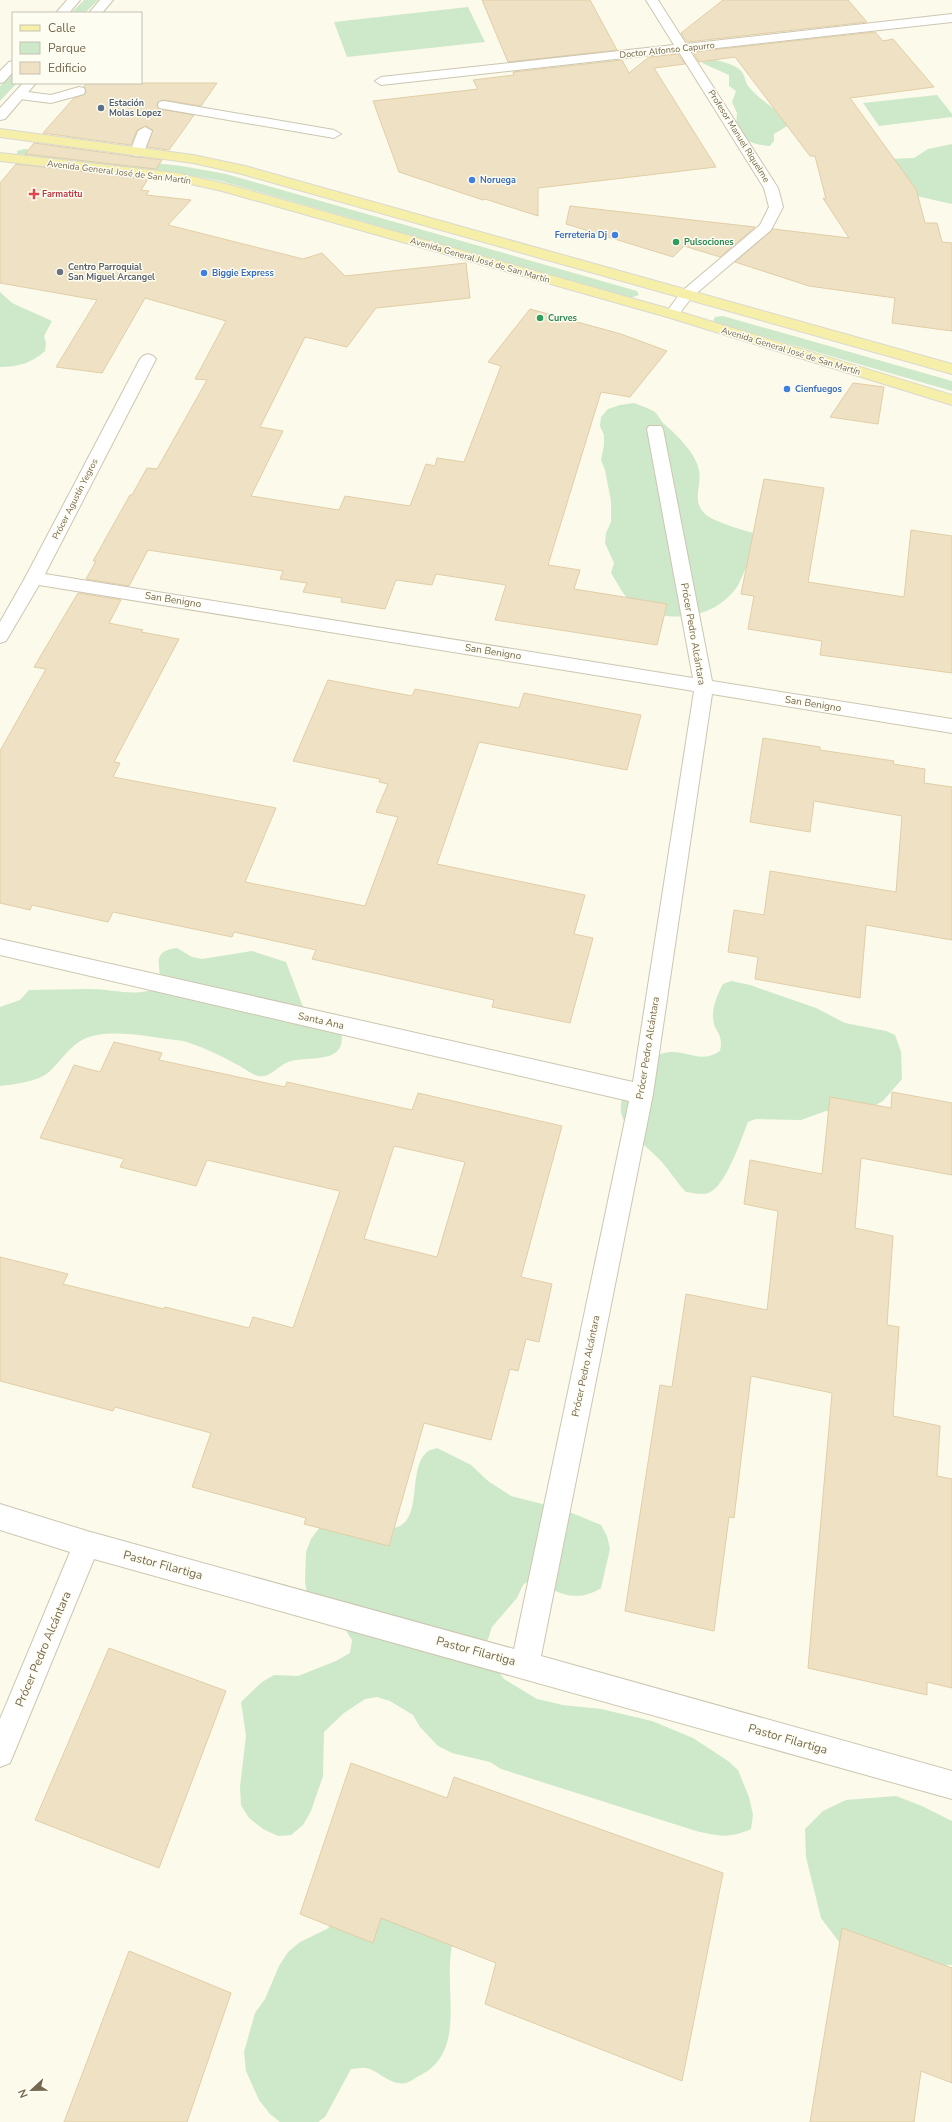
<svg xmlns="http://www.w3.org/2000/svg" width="952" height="2122" viewBox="0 0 952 2122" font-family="'Nunito Sans',sans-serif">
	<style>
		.green { fill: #cde9ca }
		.building { fill: #efe2c4; stroke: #e1cea6; fill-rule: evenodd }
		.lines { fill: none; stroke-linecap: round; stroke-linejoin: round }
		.lane-casing { stroke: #cdc6b1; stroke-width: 2 }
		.street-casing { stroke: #cdc6b1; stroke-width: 2 }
		.secondary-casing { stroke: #cec5ad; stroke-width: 2 }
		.primary-casing { stroke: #dbd8d1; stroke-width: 2 }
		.lane { fill: #fff; fill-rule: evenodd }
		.street { fill: #fff; fill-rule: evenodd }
		.secondary { fill: #fff; fill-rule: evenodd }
		.primary { fill: #f5efa9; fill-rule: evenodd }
		.service-dot { fill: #5c6f8a; stroke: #fefdf2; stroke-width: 1.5 }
		.shop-dot { fill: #3f7fe0; stroke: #fefdf2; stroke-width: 1.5 }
		.health-dot { fill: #e0444e; stroke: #fefdf2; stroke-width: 1.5 }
		.leisure-dot { fill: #2e9e5b; stroke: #fefdf2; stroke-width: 1.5 }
		.worship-dot { fill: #6b7280; stroke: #fefdf2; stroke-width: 1.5 }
		.labels { text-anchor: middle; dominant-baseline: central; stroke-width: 3; stroke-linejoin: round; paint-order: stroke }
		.far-street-label { font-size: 9px; fill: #75684f; stroke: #fefdf2 }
		.far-service-label { font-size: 9px; font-weight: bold; fill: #4e5e75; stroke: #fefdf2; text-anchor: start }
		.far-shop-label { font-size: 9px; font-weight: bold; fill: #366cbe; stroke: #fefdf2; text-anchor: start }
		.far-health-label { font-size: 9px; font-weight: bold; fill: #be3a42; stroke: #fefdf2; text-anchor: start }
		.far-leisure-label { font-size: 9px; font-weight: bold; fill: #27864d; stroke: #fefdf2; text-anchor: start }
		.far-worship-label { font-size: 9px; font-weight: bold; fill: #5b616d; stroke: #fefdf2; text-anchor: start }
		.street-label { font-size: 10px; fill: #75684f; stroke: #fefdf2 }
		.near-street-label { font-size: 12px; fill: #75684f; stroke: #fefdf2 }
	</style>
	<rect width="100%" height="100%" fill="#fbfaeb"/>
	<!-- green -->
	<path class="green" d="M84 0H98L85 13H71Z
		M468 7 485 42 347 57 334 22Z
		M710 59C720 61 731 63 739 69 746 74 744 82 749 87 761 102 779 109 789 125L774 134V141L770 146C750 144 747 142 736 126L737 113 732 102 736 91 729 86V75L702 63Z
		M13 73V83H17L0 101V86Z
		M937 95 952 114V117L879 126 863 103Z
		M952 144V204L903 193 886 159 914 158 928 149Z
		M24 149 182 166 226 174 637 291 639 295 630 298 221 181 177 173 17 154V151Z
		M0 292 12 303 52 321 44 336 46 343 45 351C32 363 18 367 0 367Z
		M723 316 952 381V391L716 323 713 321 715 317Z
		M634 403C641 406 650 408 656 413 659 416 660 420 663 423 675 433 697 454 699 471 702 487 691 500 705 514 711 521 751 533 762 535L757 563 746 568C742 576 739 586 733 592 709 621 662 624 632 603 624 597 617 582 611 573L614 563 605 543 606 533 611 522V501L605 470 601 460 604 445V435L600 426 601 417 608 409 620 405Z
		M177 948 192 957 202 959 252 951 286 962 303 1007 308 1013 341 1031C348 1065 310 1056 291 1061 279 1064 271 1078 259 1076 252 1075 244 1068 238 1065 223 1057 192 1041 176 1040 151 1037 110 1028 86 1038 70 1045 61 1061 49 1072 37 1082 15 1084 0 1086V1007L20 1000 29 990C49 990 69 989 89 989 115 989 135 998 160 987 163 969 148 951 177 948Z
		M731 981 750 985 816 1008 845 1023 886 1031 895 1035 901 1052 902 1079 883 1101 874 1106 847 1115 826 1111 801 1120 756 1119 748 1122C741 1139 726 1187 708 1193 701 1195 693 1193 686 1192 675 1181 668 1167 657 1157 642 1142 612 1122 623 1097 626 1090 631 1084 635 1079 642 1068 651 1056 664 1053 686 1048 699 1065 720 1051 724 1032 714 1033 713 1018 712 1007 718 993 723 984Z
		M437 1448 471 1465 488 1481 511 1496 562 1509 601 1525 607 1536 610 1549 601 1588C576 1604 555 1593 532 1578L523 1585 517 1598 492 1627 488 1639 481 1650 504 1679 537 1699 563 1705 601 1709 652 1721 693 1738 728 1761 738 1770 749 1797 753 1815 751 1829C729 1839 718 1836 696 1831L501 1769 490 1762 452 1753 438 1746 420 1727 413 1715 390 1701 377 1697 365 1699 344 1713 324 1732 323 1776 311 1811 303 1825 291 1835 278 1836 263 1829 249 1818 241 1805 240 1787 246 1736 241 1702 262 1682 274 1675 298 1676 336 1661 350 1653 352 1640 345 1629 307 1594 305 1582 306 1552 311 1539 326 1519C342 1521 358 1523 375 1525 380 1526 388 1528 393 1528 424 1524 407 1470 426 1453 428 1450 434 1449 437 1448Z
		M896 1796 922 1806 952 1821V1965H893L840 1943 821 1918 806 1857 805 1829 823 1811 846 1800Z
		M348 1904 453 1942C441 1985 470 2051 419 2076 415 2078 410 2082 406 2083 390 2086 380 2071 366 2068 362 2067 355 2069 351 2069L325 2117 318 2122H280L270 2114 259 2100 246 2071 244 2052 255 2013 265 1999 279 1966 288 1952 300 1942 327 1929Z"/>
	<!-- building -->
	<path class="building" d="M482 0H590L617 50 508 62Z
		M723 0H848L867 22 687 42 681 33Z
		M875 32 883 41 893 39 934 87 850 98 916 189 925 223H937L942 242 952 243V331L892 323 895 298 809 286 735 262 773 229 849 238 823 198 826 199 815 156H810L735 57 699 62 693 52Z
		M678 54 685 64 654 68 716 167 538 188V216L485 199 483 200 399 172 373 101 478 89 473 80 514 75 513 72 622 60 629 73 649 57Z
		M87 83H217L201 106 164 100 158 102 157 105 159 109 194 115 169 150 147 147 153 130 146 126 137 130 131 145 43 133 73 99 85 94 86 91 84 86Z
		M34 143 137 157 162 160 156 169 25 154Z
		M16 164 148 179 141 190 149 191 146 195 191 200 168 225 303 259 322 253 345 276 466 263 470 298 376 308 347 347 305 337 260 427 283 431 251 496 339 510 345 496 410 506 426 464 435 466 437 458 464 462 501 366 488 362 530 309 621 334 667 351 630 397 601 392 548 565 580 570 574 589 667 604 657 645 495 620 506 585 436 574 432 585 396 580 385 609 341 602 342 598 303 592 307 583 280 579 283 571 148 550 129 586 86 579 96 561H93L130 495H132L147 468 157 469 207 380 195 379 226 321 145 298 102 373 56 367 97 300 0 283V183Z
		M570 206 701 221 755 227 720 257 684 246 673 257 566 224Z
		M853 383 884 387 878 424 830 417Z
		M764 479 824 488 808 582 904 597 911 530 952 536V673L820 655 822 641 748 629 754 596 741 594Z
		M78 593 121 600 109 623 143 630 141 632 179 639 114 762 120 763 113 777 276 808 245 882 365 906 398 817 376 812 388 784 379 782 380 779 293 761 328 680 412 696 415 689 519 708 524 693 641 715 627 770 479 742 437 864 585 895 574 934 593 938 570 1023 492 1007 494 1000 312 959 316 950 234 932 232 937 113 912 108 922 32 905 30 910 0 903V751L46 669 34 667Z
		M763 738 820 747V750L894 761 893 764 925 769 924 783 952 787V940L866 925 860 998 755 979 758 957 728 952 734 910 764 915 770 871 896 892 902 816 814 801 810 832 750 822Z
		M114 1042 162 1053 159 1060 285 1087 287 1082 412 1110 418 1093 562 1126 521 1277 552 1284 539 1342 526 1339 518 1371 510 1369 491 1440 424 1423 389 1546 304 1524 306 1518 192 1487 211 1433 115 1407 113 1411 0 1381V1257L68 1274 63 1284 164 1309 165 1307 249 1328 253 1317 293 1328 340 1191 207 1160 196 1186 120 1167 124 1159 40 1138 74 1065 100 1072ZM394 1146 465 1162 437 1257 364 1239Z
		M892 1092 952 1103V1175L861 1158 855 1228 893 1236 887 1325 899 1327 893 1416 940 1426 937 1476 952 1479V1688L927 1682V1695L808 1668 832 1393 751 1376 734 1518 729 1517 714 1631 625 1611 660 1385 672 1387 686 1294 767 1310 778 1211 744 1204 750 1160 822 1174 830 1097 891 1108Z
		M109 1648 226 1691 159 1868 35 1820Z
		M351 1763 447 1798 454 1777 723 1873 682 2081 485 2004 496 1963 381 1918 373 1943 300 1914Z
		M842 1928 952 1968V2083L921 2071 914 2122H810Z
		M129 1951 231 1993 187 2122H64Z"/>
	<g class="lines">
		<defs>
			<path id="lane" d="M79 87 84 88 85 91 84 94 51 103 20 99 14 95 20 91 51 95Z
				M164 101 334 130 341 134 334 138 159 108 158 105 159 102Z
				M145 127 152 131 144 152 137 156 132 155 130 152 138 131Z"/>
			<path id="street" d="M646 0H658L686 44 952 14V22L690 51 778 188 783 207 771 230 692 297 677 317H667L665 314 682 291 760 225 769 207 764 188 679 52 381 85 375 81 381 77 674 45Z
				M148 354 153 356 156 359 45 574 693 678 647 429 649 426H661L663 429 712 681 952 719V733L712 694 653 1094 541 1656 952 1771V1799L94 1559 10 1763 0 1767V1719L70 1552 0 1530V1504L87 1531 514 1649 629 1101 0 955V939L633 1082 694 691 39 585 6 641 0 643V622L25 578 140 359 143 356Z"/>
			<path id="secondary" d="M67 0H80L69 13H56Z
				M100 0H113L102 13H89Z
				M13 61V72L4 82 0 83V71L9 62Z
				M23 83H36L5 119 0 120V108Z"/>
			<path id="primary" d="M0 129 193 155 245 166 952 364V374L238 173 193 163 0 137Z
				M0 153 177 173 230 185 677 311 952 395V405L667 317 222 191 177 181 0 161Z"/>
		</defs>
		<!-- lane casing -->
		<use href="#lane" class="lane-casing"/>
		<!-- street casing -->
		<use href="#street" class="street-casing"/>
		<!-- secondary casing -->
		<use href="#secondary" class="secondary-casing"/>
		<!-- primary casing -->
		<use href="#primary" class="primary-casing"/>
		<!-- lane -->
		<use href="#lane" class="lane"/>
		<!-- street -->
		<use href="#street" class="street"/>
		<!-- secondary -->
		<use href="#secondary" class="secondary"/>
		<!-- primary -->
		<use href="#primary" class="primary"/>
	</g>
	<!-- markers -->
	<circle class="service-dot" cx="101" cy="108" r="4"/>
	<g class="shop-dot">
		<circle cx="472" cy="180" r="4"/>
		<circle cx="615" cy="235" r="4"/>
		<circle cx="204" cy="273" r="4"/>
		<circle cx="787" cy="389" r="4"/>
	</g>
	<path class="health-dot" d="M32 188h4v4h4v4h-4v4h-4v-4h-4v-4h4z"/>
	<g class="leisure-dot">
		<circle cx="676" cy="242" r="4"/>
		<circle cx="540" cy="318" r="4"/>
	</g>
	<circle class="worship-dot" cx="60" cy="272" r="4"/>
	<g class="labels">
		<!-- far-street labels -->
		<g class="far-street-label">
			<text transform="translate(667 50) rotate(-6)">Doctor Alfonso Capurro</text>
			<text transform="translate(739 136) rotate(58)">Profesor Manuel Riquelme</text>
			<text transform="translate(119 172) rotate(7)">Avenida General José de San Martín</text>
			<text transform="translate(480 260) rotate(16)">Avenida General José de San Martín</text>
			<text transform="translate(791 351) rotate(17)">Avenida General José de San Martín</text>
			<text transform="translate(75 499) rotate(-63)">Prócer Agustín Yegros</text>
		</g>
		<!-- far-service labels -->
		<g class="far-service-label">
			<text x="109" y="103">Estación<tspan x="109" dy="10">Molas Lopez</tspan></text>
		</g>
		<!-- far-shop labels -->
		<g class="far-shop-label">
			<text x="480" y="180">Noruega</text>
			<text x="607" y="235" text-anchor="end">Ferreteria Dj</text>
			<text x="212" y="273">Biggie Express</text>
			<text x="795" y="389">Cienfuegos</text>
		</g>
		<!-- far-health labels -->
		<g class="far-health-label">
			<text x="42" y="194">Farmatitu</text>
		</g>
		<!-- far-leisure labels -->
		<g class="far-leisure-label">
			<text x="684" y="242">Pulsociones</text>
			<text x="548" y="318">Curves</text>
		</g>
		<!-- far-worship labels -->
		<g class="far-worship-label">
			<text x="68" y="267">Centro Parroquial<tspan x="68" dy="10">San Miguel Arcangel</tspan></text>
		</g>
		<!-- street labels -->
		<g class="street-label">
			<text transform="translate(173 600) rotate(9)">San Benigno</text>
			<text transform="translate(693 634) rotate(80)">Prócer Pedro Alcántara</text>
			<text transform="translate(493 652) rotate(9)">San Benigno</text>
			<text transform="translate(813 704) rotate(9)">San Benigno</text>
			<text transform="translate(321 1021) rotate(13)">Santa Ana</text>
			<text transform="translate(648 1048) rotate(-81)">Prócer Pedro Alcántara</text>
			<text transform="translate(586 1366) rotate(-78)">Prócer Pedro Alcántara</text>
		</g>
		<!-- near-street labels -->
		<g class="near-street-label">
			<text transform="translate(163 1565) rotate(15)">Pastor Filartiga</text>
			<text transform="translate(43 1649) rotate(-67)">Prócer Pedro Alcántara</text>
			<text transform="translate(476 1651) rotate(15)">Pastor Filartiga</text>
			<text transform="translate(788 1739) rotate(16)">Pastor Filartiga</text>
		</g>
	</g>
	<!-- legend -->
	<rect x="12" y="12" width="130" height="72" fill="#fefdf2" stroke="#c7c1b1"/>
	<rect x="20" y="25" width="20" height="6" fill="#f5efa9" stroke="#c7c1b1"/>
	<text x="48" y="32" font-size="12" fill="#75684f">Calle</text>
	<rect x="20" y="42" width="20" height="12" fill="#cde9ca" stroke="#c7c1b1"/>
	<text x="48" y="52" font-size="12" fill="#75684f">Parque</text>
	<rect x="20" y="62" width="20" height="12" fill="#efe2c4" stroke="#c7c1b1"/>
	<text x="48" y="72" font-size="12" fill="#75684f">Edificio</text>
	<!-- north arrow -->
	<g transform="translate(32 2090) rotate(248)" stroke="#fefdf2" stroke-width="3" paint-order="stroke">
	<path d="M0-3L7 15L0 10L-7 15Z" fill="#75684f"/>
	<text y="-6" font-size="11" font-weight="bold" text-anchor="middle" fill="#75684f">N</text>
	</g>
</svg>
